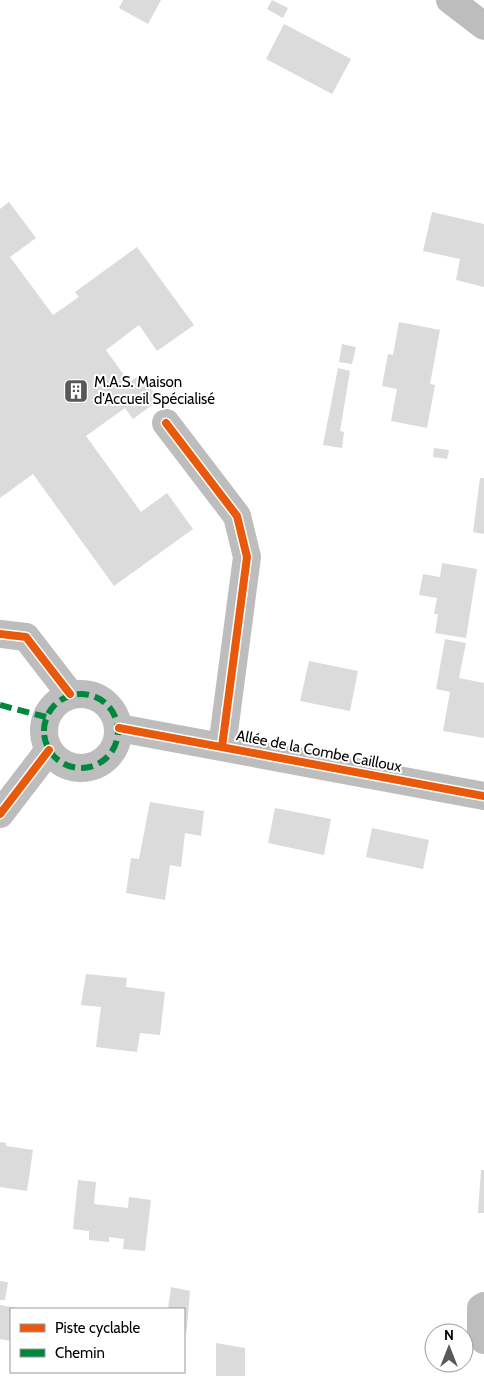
<svg xmlns="http://www.w3.org/2000/svg" width="484" height="1383" viewBox="0 0 484 1383" font-family="Cabin,sans-serif">
	<style>
		.building { fill: #dbdbdb }
		.lines { fill: none; stroke-linecap: round; stroke-linejoin: round }
		.minor { stroke: #bdbdbd; stroke-width: 28 }
		.quiet { stroke: #00873e; stroke-width: 6; stroke-dasharray: 12 6; stroke-linecap: butt }
		.cycleway-casing { stroke: #fff; stroke-width: 11 }
		.cycleway { stroke: #e8590c; stroke-width: 8 }
		.labels { text-anchor: middle; dominant-baseline: central; stroke-width: 4; stroke-linejoin: round; paint-order: stroke }
		.poi-label { font-size: 15px; fill: #000; stroke: #fff; text-anchor: start }
		.street-label { font-size: 15px; fill: #000; stroke: #fff }
	</style>
	<rect width="100%" height="100%" fill="#fff"/>
	<!-- building -->
	<path class="building" d="M123 0H161L148 24 119 8Z
		M272 0 288 8 283 18 267 9Z
		M284 24 351 59 332 94 266 59Z
		M9 202 36 238 10 257 53 315 79 297 75 292 137 247 194 325 157 351 139 325 106 350 129 382 141 374 159 400 133 419 125 408 86 436 141 512 167 493 193 529 114 586 33 474 0 498V209Z
		M432 212 484 224V287L456 280 460 259 423 251Z
		M399 322 440 330 430 384 435 385 427 428 391 421 397 389 382 386 388 354 393 355Z
		M342 344 356 347 352 364 339 362Z
		M338 368 350 371 340 431 344 432 342 448 323 445Z
		M434 448 449 450 447 459 433 457Z
		M480 478H484V534L473 532Z
		M442 563 477 569 466 638 435 633 438 614H434L437 598 419 595 423 574 440 577Z
		M445 639 466 643 459 678 484 683V738L443 731 450 692 436 689Z
		M309 661 358 671 350 711 300 701Z
		M150 802 204 811 201 836 185 833 181 867 170 865 165 900 126 893 131 858 139 859Z
		M275 808 331 819 324 855 268 843Z
		M372 828 429 840 423 869 366 857Z
		M86 974 127 978 126 987 165 992 160 1035 140 1033 137 1052 96 1047 101 1007 81 1005Z
		M0 1142 6 1143V1146L33 1150 27 1191 0 1187Z
		M481 1170H484V1213H478Z
		M78 1180 96 1182 94 1204 128 1208 129 1197 151 1200 145 1251 123 1249 124 1239 109 1237V1242L89 1240V1231L73 1229Z
		M0 1281 8 1282 5 1300H0Z
		M171 1287 190 1291 186 1338 184 1309H168Z
		M0 1305 17 1308 11 1309V1341L0 1339Z
		M216 1343 245 1348V1376H216Z"/>
	<g class="lines">
		<!-- minor -->
		<path class="minor" d="M450 0 484 26
			M166 423 237 516 247 557 222 747
			M0 634 26 637 70 694
			M44 731a37 37 0 1 1 74 0a37 37 0 1 1-74 0Z
			M119 728 484 796
			M0 814 49 750
			M484 1306 481 1308V1337L484 1340"/>
		<!-- quiet -->
		<path class="quiet" d="M44 731a37 37 0 1 1 74 0a37 37 0 1 1-74 0Z
			M0 705 46 717"/>
		<defs>
			<path id="cycleway" d="M166 423 237 516 247 557 222 747
				M0 634 26 637 70 694
				M119 728 484 796
				M0 814 49 750"/>
		</defs>
		<!-- cycleway casing -->
		<use href="#cycleway" class="cycleway-casing"/>
		<!-- cycleway -->
		<use href="#cycleway" class="cycleway"/>
	</g>
	<!-- icons -->
	<defs>
		<symbol id="building-square" viewBox="-11 -11 22 22"><rect x="-9" y="-9" width="18" height="18" rx="4" fill="#595959" stroke="#fff"/><path d="M-4-6H4V6H1V3H-1V6H-4ZM-2.5-4.3h1.7v1.8h-1.7ZM.8-4.3h1.7v1.8H.8ZM-2.5-1h1.7V.8h-1.7ZM.8-1h1.7V.8H.8Z" fill="#fff"/></symbol>
	</defs>
	<g fill-rule="evenodd">
		<use href="#building-square" x="62" y="377" width="28" height="28"/>
	</g>
	<g class="labels">
		<!-- poi labels -->
		<g class="poi-label">
			<text x="94" y="382">M.A.S. Maison<tspan x="94" dy="17">d'Accueil Spécialisé</tspan></text>
		</g>
		<!-- street labels -->
		<g class="street-label">
			<text transform="translate(319 751) rotate(11)">Allée de la Combe Cailloux</text>
		</g>
	</g>
	<!-- legend -->
	<rect x="10" y="1308" width="175" height="65" fill="#ffffff" stroke="#999999"/>
	<rect x="20" y="1324" width="25" height="8" fill="#e8590c" stroke="#999999"/>
	<text x="55" y="1333" font-size="15" fill="#000000">Piste cyclable</text>
	<rect x="20" y="1349" width="25" height="8" fill="#00873e" stroke="#999999"/>
	<text x="55" y="1358" font-size="15" fill="#000000">Chemin</text>
	<!-- north arrow -->
	<g transform="translate(449 1348)"><circle r="24" fill="#ffffff" stroke="#999999"/>
	<path d="M0-4L9 19L0 12L-9 19Z" fill="#595959"/>
	<text y="-8" font-size="14" font-weight="bold" text-anchor="middle" fill="#000000">N</text>
	</g>
</svg>
